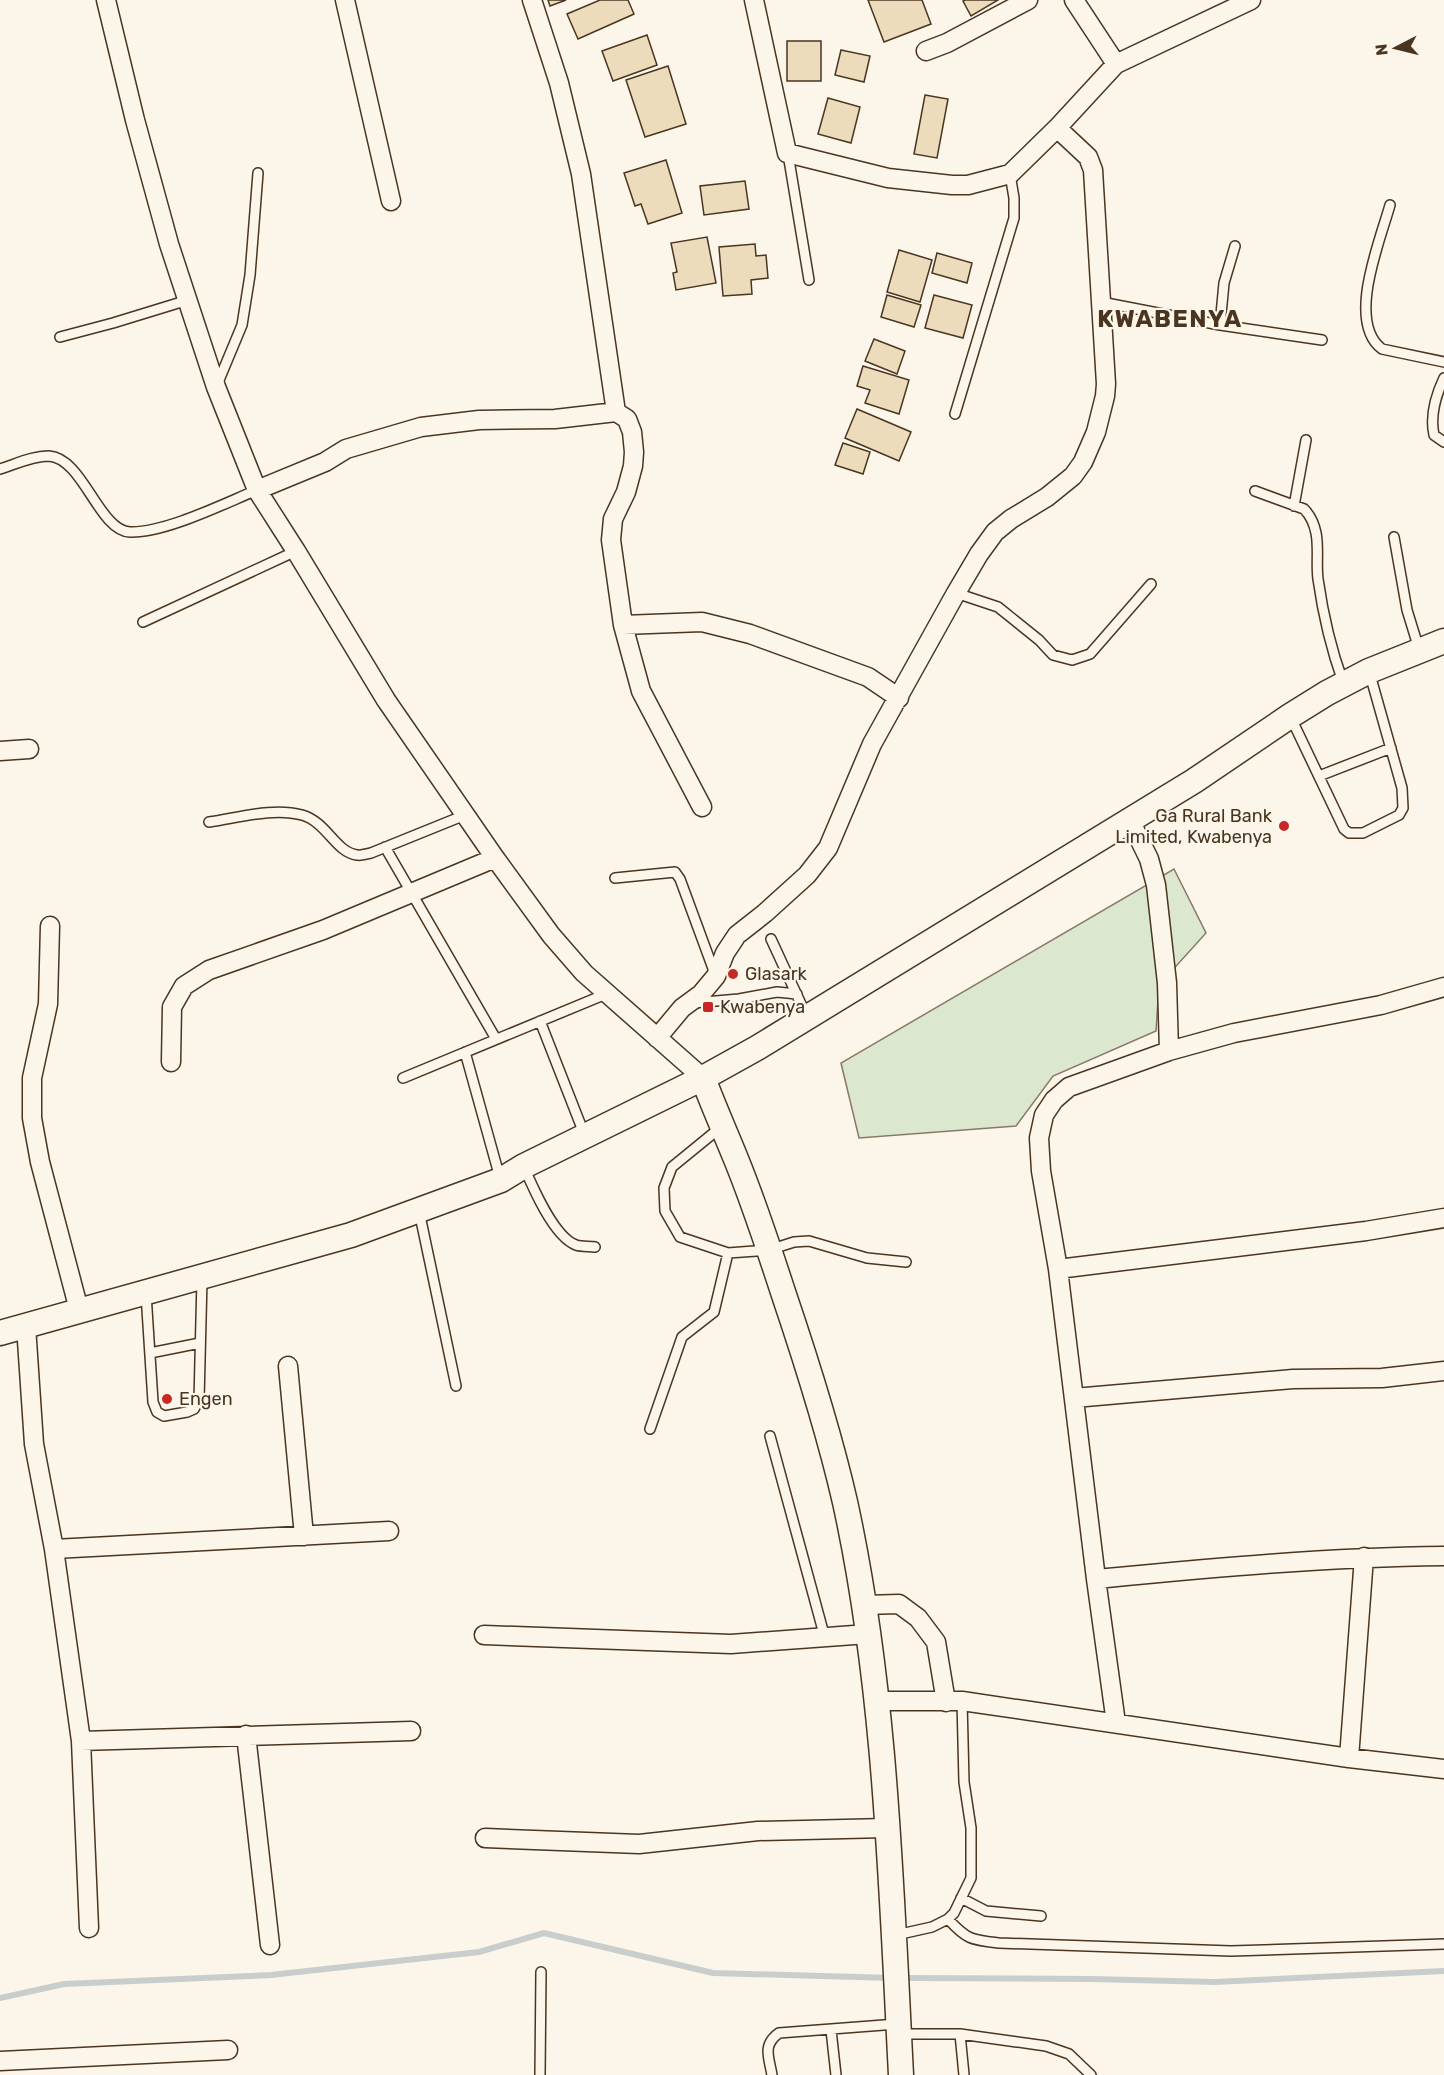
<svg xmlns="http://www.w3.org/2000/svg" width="1444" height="2075" viewBox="0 0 1444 2075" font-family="Rubik,sans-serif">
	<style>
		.green { fill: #dce7d0; stroke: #887966; stroke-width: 1.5 }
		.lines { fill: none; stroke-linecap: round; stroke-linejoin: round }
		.stream { stroke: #c9cecd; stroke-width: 6 }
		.building { fill: #ecdcbc; stroke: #4a3520; stroke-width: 1.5 }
		.service-casing { stroke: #4a3520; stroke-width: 12 }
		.minor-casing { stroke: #4a3520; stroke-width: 21 }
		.secondary-casing { stroke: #4a3520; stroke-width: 27 }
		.service { stroke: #fbf6e9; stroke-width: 9 }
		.minor { stroke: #fbf6e9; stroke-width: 18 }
		.secondary { stroke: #fbf6e9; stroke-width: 24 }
		.poi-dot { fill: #c62828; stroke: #fbf6e9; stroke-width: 2 }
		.labels { text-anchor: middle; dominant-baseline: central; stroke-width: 4.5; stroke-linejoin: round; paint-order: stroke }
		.poi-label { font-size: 18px; fill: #4a3520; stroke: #fbf6e9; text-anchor: start }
		.district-label { font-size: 24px; font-weight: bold; letter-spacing: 1.5px; fill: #4a3520; stroke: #fbf6e9 }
	</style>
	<rect width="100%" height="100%" fill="#fbf6e9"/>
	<!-- green -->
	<path class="green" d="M1174 869 1206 933 1159 985 1156 1031 1053 1076 1016 1126 859 1138 841 1063Z"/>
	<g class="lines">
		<!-- stream -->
		<path class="stream" d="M902 1978 1091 1979 1215 1982 1444 1971
			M0 1998 64 1984 271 1975 479 1952 544 1933 713 1973 892 1978"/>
	</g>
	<!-- building -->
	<path class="building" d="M548 0H566L550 6Z
		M600 0H628L634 14 578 39 567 14Z
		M868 0H922L931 24 884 42Z
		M965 0H998L971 16 963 1Z
		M647 35 657 65 613 81 602 51Z
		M787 41H821V81H787Z
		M841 50 870 56 864 82 835 75Z
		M668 66 686 124 645 137 626 80Z
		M925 95 948 99 937 158 914 154Z
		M828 98 860 107 851 143 818 134Z
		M666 160 682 213 648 224 641 204 635 206 624 173Z
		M745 181 749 209 704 215 700 186Z
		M707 237 716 283 676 290 673 273 677 272 671 243Z
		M755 244 756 256 766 255 768 278 751 280 752 294 723 296 719 247Z
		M899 250 932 260 920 302 887 292Z
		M937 253 972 263 967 283 932 273Z
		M887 295 921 305 914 327 881 317Z
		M934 295 972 305 963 338 925 328Z
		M874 339 905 351 897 374 865 361Z
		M863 366 909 380 899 414 865 403 870 390 857 386Z
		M857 409 911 432 899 461 845 438Z
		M843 443 870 452 863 474 835 465Z"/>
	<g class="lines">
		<defs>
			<path id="service" d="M788 154 809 280
				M1390 205C1380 241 1346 322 1382 349L1444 362
				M1101 302 1220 325 1322 340
				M1220 325 1224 283 1235 246
				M60 337 113 323 188 300
				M1444 378C1436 395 1430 417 1434 435L1444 442
				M217 385 242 325 250 275 258 173
				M955 414 1014 218V198L1010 174
				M0 469C16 464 32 456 49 456 83 458 99 531 130 532 165 533 223 504 257 490
				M1255 491 1304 509C1311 516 1314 523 1316 533 1319 548 1316 564 1318 579 1323 614 1331 649 1343 682
				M1294 506 1306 440
				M1394 537 1407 610 1419 649
				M956 593 998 607 1039 640 1053 655 1072 660 1090 654 1151 584
				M143 622 296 551
				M1291 718 1344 829 1349 833H1363L1399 815 1403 808 1402 788 1369 671
				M1319 776 1391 748
				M209 822C238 818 273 807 302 815 327 822 335 852 357 855 361 856 366 854 371 853L465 815
				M385 847 496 1039
				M615 878 675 872 680 879 715 974
				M771 939 807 1017
				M693 1003 739 999 777 992 797 994
				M540 1021 585 1136
				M465 1052 500 1178
				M403 1078 606 994
				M721 1127 672 1167 664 1188 665 1211 680 1237 728 1253 769 1250 794 1242 809 1241 867 1258 906 1262
				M524 1167C533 1188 554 1237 576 1245 582 1247 590 1246 595 1247
				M419 1211 456 1386
				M146 1294 153 1402 157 1412 164 1416 187 1412 194 1409 199 1400 202 1279
				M150 1353 200 1343
				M650 1429 682 1337 714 1312 728 1253
				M770 1436 825 1638
				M961 1898 986 1911 1041 1916
				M948 1919C967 1940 972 1940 999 1943L1231 1951 1444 1944
				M896 1935 932 1927 948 1919 954 1913 971 1878V1828L964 1782 962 1701
				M831 2030 836 2075
				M901 2034H960L1046 2046 1069 2054 1091 2075
				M960 2034 964 2075
				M540 2075 541 1972
				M772 2075C769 2057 762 2045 779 2033L897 2024"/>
			<path id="minor" d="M106 0 135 120 169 244 216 387 257 490 296 551 386 700 495 858 551 935 584 973 703 1078
				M345 0 391 201
				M532 0 559 83 581 174 616 412 627 419 632 432 634 452 633 466 626 492 613 519 611 540 623 625 641 691 702 807
				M754 0 787 153 888 178 952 185H968L1010 174 1057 128 1116 64 1251 0
				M1074 0 1116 64
				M926 51 947 43 1028 0
				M257 490 325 462 346 449 421 427 479 420 555 419 616 412
				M623 625 702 622 750 634 868 677 899 698
				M0 751 29 749
				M1130 820 1149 859 1156 885 1167 983 1169 1051
				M50 926 48 1004 32 1078V1118L40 1162 79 1310
				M657 1038 682 1008 701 994 716 976 725 953 737 935 765 913 807 875 828 848 872 744 956 593 979 554 995 532 1011 519 1047 497 1073 476 1083 462 1096 432 1105 396 1106 384 1093 170 1088 157 1057 128
				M171 1062 172 1007 184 986 209 970 323 930 495 858
				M1058 1269 1366 1231 1444 1218
				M26 1326 34 1444 54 1549 81 1741 89 1928
				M288 1366 304 1536
				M1074 1398 1293 1379 1382 1378 1444 1371
				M54 1549 389 1531
				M1096 1579C1212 1568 1327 1557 1444 1556
				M864 1605 899 1604 918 1618 936 1642 946 1702
				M484 1635 731 1644 868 1634
				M877 1701H962L1349 1758 1444 1769
				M1116 1723 1096 1579 1058 1269 1041 1171 1039 1138 1044 1115 1054 1100 1069 1087 1169 1051 1234 1033 1381 1005 1444 987
				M246 1735 270 1945
				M81 1741 411 1731
				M1349 1758 1364 1557
				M485 1838 639 1844 758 1831 886 1828
				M0 2061 228 2050"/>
			<path id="secondary" d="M703 1078C713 1105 725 1132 736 1159 754 1203 769 1249 784 1295 807 1363 829 1432 845 1502 886 1689 891 1884 901 2075
				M0 1333 351 1235 501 1180 524 1166 703 1078 757 1048 1194 781 1290 716 1327 693 1369 671 1444 641"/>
		</defs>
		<!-- service casing -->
		<use href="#service" class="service-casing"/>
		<!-- minor casing -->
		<use href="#minor" class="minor-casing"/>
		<!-- secondary casing -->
		<use href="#secondary" class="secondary-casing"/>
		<!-- service -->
		<use href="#service" class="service"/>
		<!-- minor -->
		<use href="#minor" class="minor"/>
		<!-- secondary -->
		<use href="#secondary" class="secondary"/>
	</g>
	<!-- markers -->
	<g class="poi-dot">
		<circle cx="1284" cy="826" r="6"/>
		<circle cx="733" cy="974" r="6"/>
		<rect x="702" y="1001" width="12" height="12" rx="3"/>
		<circle cx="167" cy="1399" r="6"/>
	</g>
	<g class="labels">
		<!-- poi labels -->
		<g class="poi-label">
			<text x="1272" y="816" text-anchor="end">Ga Rural Bank<tspan x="1272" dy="21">Limited, Kwabenya</tspan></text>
			<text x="745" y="974">Glasark</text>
			<text x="720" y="1007">Kwabenya</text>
			<text x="179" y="1399">Engen</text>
		</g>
		<!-- district labels -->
		<g class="district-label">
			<text x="1170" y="319">KWABENYA</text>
		</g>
	</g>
	<!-- north arrow -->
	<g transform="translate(1396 48) rotate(263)" stroke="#fbf6e9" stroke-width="4.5" paint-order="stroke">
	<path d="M0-4.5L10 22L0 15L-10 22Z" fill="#4a3520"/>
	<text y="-9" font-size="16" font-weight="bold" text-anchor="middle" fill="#4a3520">N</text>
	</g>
</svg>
